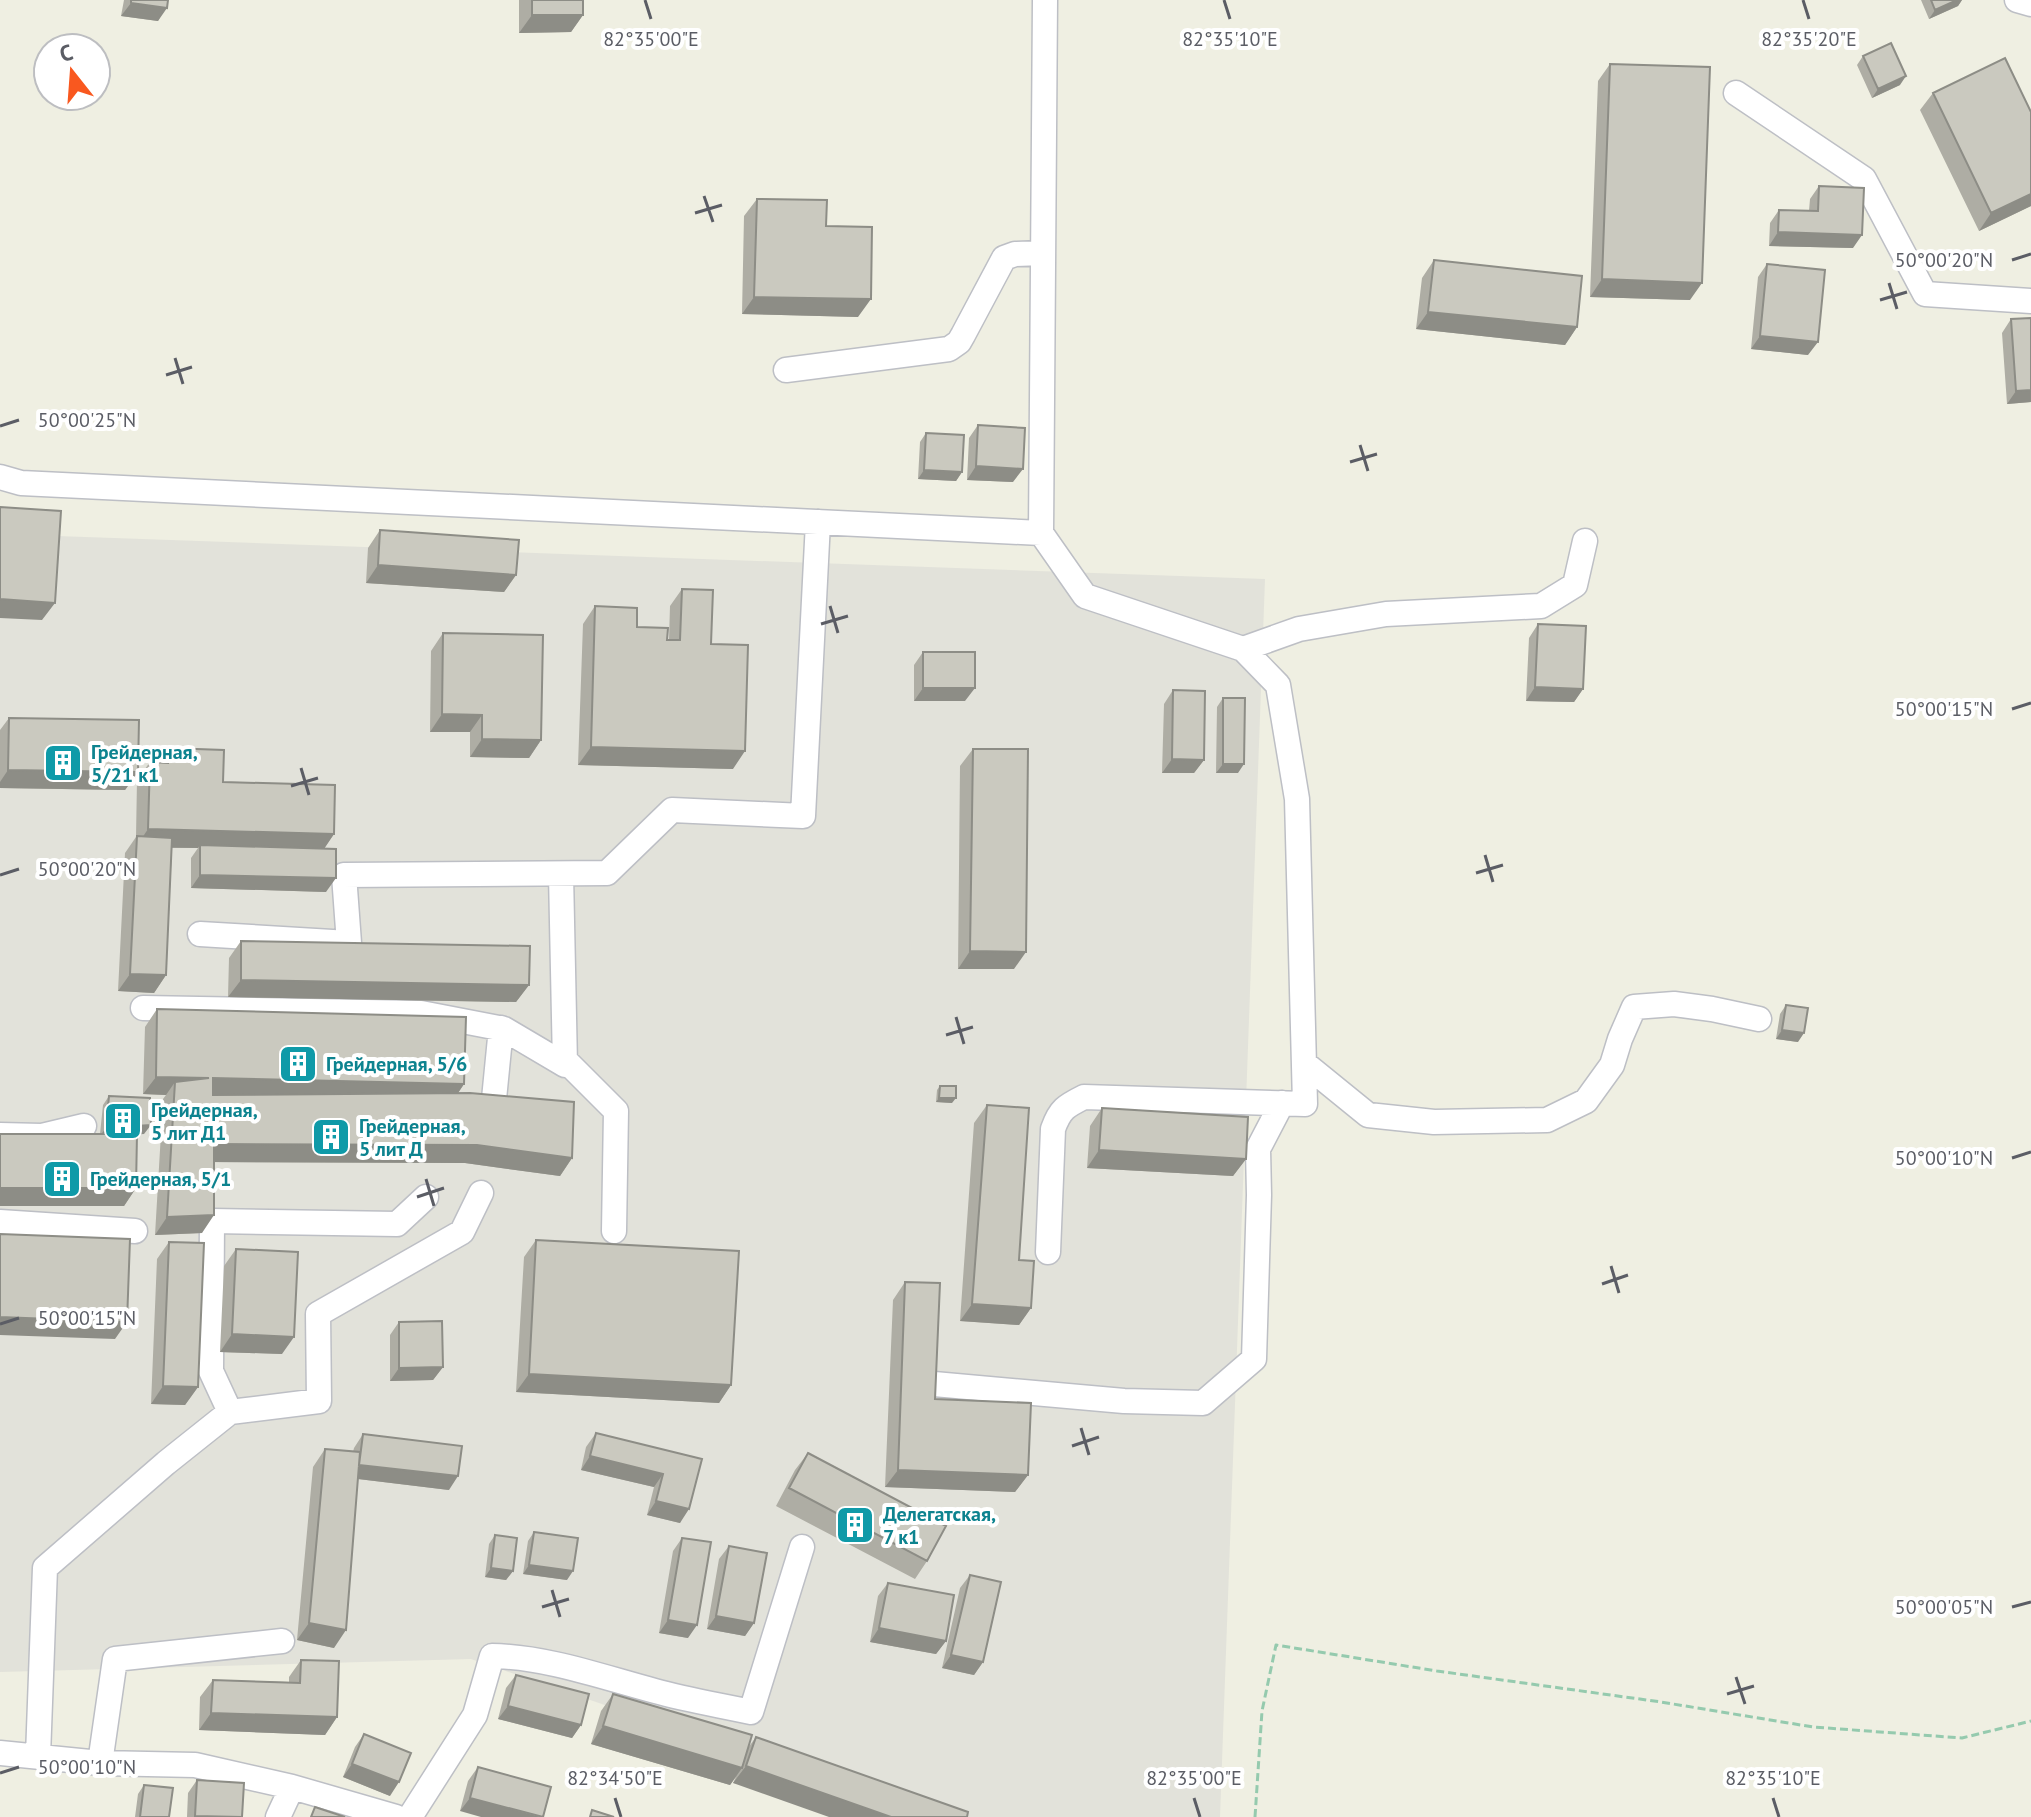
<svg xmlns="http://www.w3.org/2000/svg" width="2031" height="1817" viewBox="0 0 2031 1817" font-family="'PT Sans',sans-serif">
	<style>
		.industrial { fill: #e2e2da }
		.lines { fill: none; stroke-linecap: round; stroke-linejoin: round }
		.minor-casing { stroke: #bdbfc5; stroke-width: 27 }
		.path { stroke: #95caae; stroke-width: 3; stroke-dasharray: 8 4; stroke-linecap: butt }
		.minor { stroke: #fff; stroke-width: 24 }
		.wall { fill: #aeada4 }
		.shaded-wall { fill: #8d8d86 }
		.building { fill: #cac9bf; stroke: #8d8d86; stroke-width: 2 }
		.ticks { fill: none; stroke: #5b5d65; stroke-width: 3 }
		.labels { text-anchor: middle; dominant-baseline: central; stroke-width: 8; stroke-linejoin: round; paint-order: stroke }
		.culture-label { font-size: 20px; font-weight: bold; fill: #0d838f; stroke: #fff; text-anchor: start }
		.ticks-label { font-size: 20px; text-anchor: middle; fill: #5b5d65; stroke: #fff; stroke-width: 8; stroke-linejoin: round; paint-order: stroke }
	</style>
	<rect width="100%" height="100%" fill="#efefe2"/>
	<!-- industrial -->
	<path class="industrial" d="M0 534 1265 579 1220 1817H930L471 1659 0 1672Z"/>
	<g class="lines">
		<defs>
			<path id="minor" d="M1045 0 1041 533 1085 596 1243 649 1278 685 1297 799 1305 1104 1084 1097C1066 1106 1060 1109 1053 1129L1048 1252
				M2017 0 2031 4
				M1736 93 1864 179 1925 294 2031 301
				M786 370 949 349 959 342 963 335 1004 258 1015 254 1043 253
				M0 477 21 483 1041 533
				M1243 649 1299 629 1386 614 1541 606 1575 585 1585 541
				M200 934 349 943 344 875 607 873 672 810 803 816 818 522
				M143 1008 421 1013 504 1029 565 1065 561 874
				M565 1060 616 1111 614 1231
				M1304 1063 1368 1115 1434 1122 1547 1120 1586 1101 1612 1065 1620 1039 1634 1007 1674 1004 1712 1009 1759 1019
				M494 1099 501 1028
				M0 1135 42 1136 84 1126
				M0 1222 135 1231
				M934 1384 1124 1401 1203 1403 1254 1359 1259 1195 1258 1149 1282 1103
				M230 1412 211 1371 212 1221 397 1224 426 1197
				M0 1753 100 1763 195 1765 292 1787 396 1817
				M38 1756 45 1568 166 1463 230 1412 319 1401 318 1314 462 1232 481 1193
				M100 1763 115 1659 282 1641
				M278 1817 292 1787
				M410 1817 475 1715 492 1656C547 1657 602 1677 655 1691 687 1700 719 1705 751 1712L802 1547"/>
		</defs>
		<!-- minor casing -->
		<use href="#minor" class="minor-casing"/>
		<!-- path -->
		<path class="path" d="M1255 1817 1262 1711 1276 1645 1437 1671 1661 1702 1813 1727 1962 1738 2031 1721"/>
		<!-- minor -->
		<use href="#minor" class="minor"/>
	</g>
	<!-- wall -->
	<path class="wall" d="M124 0H168L158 21 121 16Z
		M519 0H583V15L571 32 519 33Z
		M1921 0H1962L1958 6 1929 19Z
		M1863 56 1900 85 1872 98 1857 65Z
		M1610 64 1690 300 1590 297 1598 81Z
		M1933 93 2031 206 1979 231 1920 110Z
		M1819 186 1853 248 1769 246 1770 223 1779 210 1809 211 1810 199Z
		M757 199 826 226 858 317 742 314 744 216Z
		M1434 260 1577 327 1565 345 1416 329 1422 278Z
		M1767 264 1808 355 1751 349 1758 277Z
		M2031 318V402L2007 404 2002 333 2011 319Z
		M978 425 1013 482 967 480 969 438Z
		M926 433 962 472 956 481 918 479 920 442Z
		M380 530 516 575 504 592 366 583 368 548Z
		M682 589 711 644 733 769 578 765 583 624 595 606 637 627 669 640 670 606Z
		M1538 624 1583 689 1574 702 1526 701 1529 638Z
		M443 633 541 740 529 758 470 757V732H430L431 651Z
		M923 652 965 701H914V665Z
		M1173 690 1204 760 1194 773H1162L1164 704Z
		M1223 698 1238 773H1216L1217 707Z
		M9 718 138 772 125 790 0 788V730Z
		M168 748 223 782 334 834 324 848 326 892 191 888V858L198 848H172L166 975 154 993 118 991 125 853 136 837 137 780 150 762 158 763Z
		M973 749 1014 969H958L960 766Z
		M241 941 529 985 516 1002 228 997 229 958Z
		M1786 1005 1798 1042 1776 1039 1780 1014Z
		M157 1009 464 1084 458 1093 572 1158 560 1176 465 1163 214 1162 202 1233 155 1235 163 1099 166 1095 143 1094 145 1027Z
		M940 1086 952 1103 936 1102 937 1090Z
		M109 1096 144 1134H137L136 1188 124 1206 100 1134 103 1105Z
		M987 1105 1019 1260 1031 1308 1019 1325 960 1321 974 1123Z
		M1102 1108 1246 1159 1233 1176 1087 1168 1090 1126Z
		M536 1240 731 1385 719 1403 516 1392 524 1257Z
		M169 1242 198 1387 185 1405 151 1404 157 1259Z
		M236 1249 282 1354 220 1352 224 1266Z
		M905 1282 935 1399 1028 1475 1015 1492 885 1487 893 1300Z
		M399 1322 443 1367 433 1380 390 1381V1335Z
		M596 1433 702 1459 680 1523 647 1515 654 1487 581 1470 586 1447Z
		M363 1434 449 1490 358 1479 334 1648 297 1640 313 1467 325 1449 353 1452 354 1448Z
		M808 1453 927 1561 915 1579 776 1506 795 1470Z
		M534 1532 567 1580 523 1574 528 1541Z
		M495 1535 513 1571 506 1580 485 1577 489 1544Z
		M682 1538 688 1638 659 1633 673 1551Z
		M729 1546 754 1623 745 1636 707 1629 719 1559Z
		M970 1575 983 1662 974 1675 942 1668 960 1588Z
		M888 1583 946 1641 936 1654 870 1642 878 1596Z
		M301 1660 337 1717 325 1735 199 1730 200 1697 213 1680 289 1682V1677Z
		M516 1675 581 1725 572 1738 498 1719 506 1688Z
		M613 1694 748 1748 756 1737 968 1812 733 1783 736 1777 730 1785 591 1744 601 1711Z
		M364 1734 390 1796 343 1777 355 1747Z
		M478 1767 551 1787 460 1811 468 1781Z
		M197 1780 242 1817H187L188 1793Z
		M144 1785 169 1817H135L138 1794Z"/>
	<!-- shaded-wall -->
	<path class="shaded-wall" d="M1957 0H1962L1958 6 1929 19 1935 10Z
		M131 3 167 8 158 21 121 16Z
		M532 15H583L571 32 519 33Z
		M1906 76 1900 85 1872 98 1878 89Z
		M2031 194V206L1979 231 1991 213Z
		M1778 232 1862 235 1853 248 1769 246Z
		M1602 279 1702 283 1690 300 1590 297Z
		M754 297 871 299 858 317 742 314Z
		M1428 312 1577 327 1565 345 1416 329Z
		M1760 336 1818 342 1808 355 1751 349Z
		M2031 390V402L2007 404 2016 391Z
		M976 466 1023 469 1013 482 967 480Z
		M924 470 962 472 956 481 918 479Z
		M378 565 516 575 504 592 366 583Z
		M0 599 55 603 42 620 0 618Z
		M1535 687 1583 689 1574 702 1526 701Z
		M923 688H975L965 701H914Z
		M442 714 482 715 470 732H430Z
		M482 739 541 740 529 758 470 757Z
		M591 747 745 751 733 769 578 765Z
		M1172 759 1204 760 1194 773H1162Z
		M1223 764H1244L1238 773H1216Z
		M8 770 138 772 125 790 0 788V782Z
		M148 829 334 834 322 852 200 845 198 848 136 847Z
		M200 875 336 878 326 892 191 888Z
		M970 951 1026 952 1014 969H958Z
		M130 974 166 975 154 993 118 991Z
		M241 980 529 985 516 1002 228 997Z
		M1782 1030 1804 1033 1798 1042 1776 1039Z
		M156 1077 209 1078 175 1082 166 1095 143 1094Z
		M213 1078 464 1084 452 1102 201 1096Z
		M939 1098H956L952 1103 936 1102Z
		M151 1125 144 1134 99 1137 106 1128Z
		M214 1144 477 1145 572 1158 560 1176 465 1163 201 1162Z
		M1099 1150 1246 1159 1233 1176 1087 1168Z
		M0 1188H136L124 1206H0Z
		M214 1215 202 1233 155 1235 167 1217Z
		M972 1304 1031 1308 1019 1325 960 1321Z
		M0 1317 127 1322 115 1339 0 1335Z
		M232 1334 294 1337 282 1354 220 1352Z
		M443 1367 433 1380 390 1381 399 1368Z
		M529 1374 731 1385 719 1403 516 1392Z
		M163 1386 198 1387 185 1405 151 1404Z
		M590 1456 663 1474 654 1487 581 1470Z
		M359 1465 458 1476 449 1490 350 1478Z
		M898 1470 1028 1475 1015 1492 885 1487Z
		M656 1501 689 1509 680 1523 647 1515Z
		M529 1565 573 1571 567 1580 523 1574Z
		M491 1568 513 1571 506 1580 485 1577Z
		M716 1616 754 1623 745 1636 707 1629Z
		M668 1620 697 1625 688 1638 659 1633Z
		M309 1623 346 1630 334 1648 297 1640Z
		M879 1628 946 1641 936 1654 870 1642Z
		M951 1655 983 1662 974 1675 942 1668Z
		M508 1706 581 1725 572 1738 498 1719Z
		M211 1713 337 1717 325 1735 199 1730Z
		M603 1726 742 1768 730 1785 591 1744Z
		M352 1764 399 1782 390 1796 343 1777Z
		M746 1766 891 1817H829L733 1783Z
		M470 1798 541 1817H481L460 1811Z"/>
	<!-- building -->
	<path class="building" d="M131 0H168L167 8 131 3Z
		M532 0H583V15H532Z
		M1931 0H1957L1935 10Z
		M1891 43 1906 76 1878 89 1863 56Z
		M2005 58 2031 112V194L1991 213 1933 93Z
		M1610 64 1710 67 1702 283 1602 279Z
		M1819 186 1864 188 1862 235 1778 232 1779 210 1818 211Z
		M757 199 827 200 826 226 872 227 871 299 754 297Z
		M1434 260 1582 276 1577 327 1428 312Z
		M1767 264 1825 270 1818 342 1760 336Z
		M2031 318V390L2016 391 2011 319Z
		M978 425 1025 428 1023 469 976 466Z
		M926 433 964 435 962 472 924 470Z
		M0 507 61 511 55 603 0 599Z
		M380 530 519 540 516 575 378 565Z
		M682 589 713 590 711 644 748 645 745 751 591 747 595 606 637 608V627L668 628 667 640H680Z
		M1538 624 1586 626 1583 689 1535 687Z
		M443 633 543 635 541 740 482 739V715L442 714Z
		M923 652H975V688H923Z
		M1173 690 1205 691 1204 760 1172 759Z
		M1223 698H1245L1244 764H1223Z
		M9 718 139 720 138 772 8 770Z
		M168 748 224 750 223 782 335 785 334 834 148 829 150 762 168 763Z
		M973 749H1028L1026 952 970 951Z
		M137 836 172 838 166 975 130 974Z
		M200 845 336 849V878L200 875Z
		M241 941 530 946 529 985 241 980Z
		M1786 1005 1808 1008 1804 1033 1782 1030Z
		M157 1009 466 1017 464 1084 213 1078V1095L470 1093 574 1102 572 1158 477 1145 214 1144V1215L167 1217 175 1082 209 1078 156 1077Z
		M940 1086H956V1098H939Z
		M109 1096 150 1098 151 1125 106 1128Z
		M987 1105 1029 1108 1019 1260 1034 1261 1031 1308 972 1304Z
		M1102 1108 1248 1117 1246 1159 1099 1150Z
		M0 1134H137L136 1188H0Z
		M0 1234 130 1239 127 1322 0 1317Z
		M536 1240 739 1251 731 1385 529 1374Z
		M169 1242 204 1243 198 1387 163 1386Z
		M236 1249 298 1252 294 1337 232 1334Z
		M905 1282 940 1283 935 1399 1031 1403 1028 1475 898 1470Z
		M442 1321 443 1367 399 1368V1322Z
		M596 1433 702 1459 689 1509 656 1501 663 1474 590 1456Z
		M363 1434 462 1446 458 1476 359 1465Z
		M325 1449 360 1452 346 1630 309 1623Z
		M808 1453 946 1526 927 1561 789 1488Z
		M534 1532 578 1538 573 1571 529 1565Z
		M495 1535 517 1538 513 1571 491 1568Z
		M682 1538 711 1542 697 1625 668 1620Z
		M729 1546 767 1553 754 1623 716 1616Z
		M970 1575 1001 1582 983 1662 951 1655Z
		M888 1583 954 1595 946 1641 879 1628Z
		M301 1660 339 1661 337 1717 211 1713 213 1680 300 1683Z
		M516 1675 589 1694 581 1725 508 1706Z
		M613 1694 752 1735 742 1768 603 1726Z
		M364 1734 411 1753 399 1782 352 1764Z
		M756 1737 968 1812 967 1817H891L746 1766Z
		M478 1767 551 1787 543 1817 470 1798Z
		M197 1780 244 1783 242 1817 195 1816Z
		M144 1785 173 1788 169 1817H140Z
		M315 1807 345 1817H311Z
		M592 1810 614 1817H590Z"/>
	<!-- ticks -->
	<path class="ticks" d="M645 0 651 19M1224 0 1230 19M1803 0 1809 19M704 196 713 222M695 213 722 205M2012 260 2031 254M1889 283 1897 309M1880 300 1907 292M175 358 183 384M166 375 192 367M0 426 19 420M1360 445 1368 471M1350 462 1377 454M830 606 838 633M821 624 848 616M2012 709 2031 703M301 768 309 795M291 786 318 778M1485 855 1493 882M1476 873 1503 865M0 875 19 869M956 1017 964 1044M946 1035 973 1027M2012 1158 2031 1152M426 1179 434 1206M417 1197 444 1188M1611 1266 1619 1293M1602 1284 1628 1275M0 1324 19 1318M1081 1428 1089 1455M1072 1446 1099 1437M552 1590 560 1617M542 1607 569 1599M2012 1607 2031 1602M1736 1677 1745 1704M1727 1694 1754 1686M0 1773 19 1767M615 1798 621 1817M1194 1798 1200 1817M1773 1798 1779 1817"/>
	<!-- icons -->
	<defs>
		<symbol id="building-square" viewBox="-11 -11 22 22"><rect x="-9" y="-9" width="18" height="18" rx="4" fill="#0f9aa8" stroke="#fff"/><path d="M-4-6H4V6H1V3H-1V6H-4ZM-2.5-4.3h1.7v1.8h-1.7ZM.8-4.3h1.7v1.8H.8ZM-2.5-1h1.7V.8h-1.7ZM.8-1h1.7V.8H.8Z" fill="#fff"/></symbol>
	</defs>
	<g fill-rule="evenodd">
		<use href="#building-square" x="41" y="741" width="44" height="44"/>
		<use href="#building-square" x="276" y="1042" width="44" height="44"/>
		<use href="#building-square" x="101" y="1099" width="44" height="44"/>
		<use href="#building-square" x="309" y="1115" width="44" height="44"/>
		<use href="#building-square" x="40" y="1157" width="44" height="44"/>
		<use href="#building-square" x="833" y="1503" width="44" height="44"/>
	</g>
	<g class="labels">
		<!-- culture labels -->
		<g class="culture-label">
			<text x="91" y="752">Грейдерная,<tspan x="91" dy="23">5/21 к1</tspan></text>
			<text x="326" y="1064">Грейдерная, 5/6</text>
			<text x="151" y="1110">Грейдерная,<tspan x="151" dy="23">5 лит Д1</tspan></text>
			<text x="359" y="1126">Грейдерная,<tspan x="359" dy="23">5 лит Д</tspan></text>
			<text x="90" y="1179">Грейдерная, 5/1</text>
			<text x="883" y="1514">Делегатская,<tspan x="883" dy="23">7 к1</tspan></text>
		</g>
	</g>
	<g class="ticks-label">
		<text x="651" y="46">82°35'00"E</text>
		<text x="1230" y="46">82°35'10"E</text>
		<text x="1809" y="46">82°35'20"E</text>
		<text x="1944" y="267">50°00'20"N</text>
		<text x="87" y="427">50°00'25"N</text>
		<text x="1944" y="716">50°00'15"N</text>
		<text x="87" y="876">50°00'20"N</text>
		<text x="1944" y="1165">50°00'10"N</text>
		<text x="87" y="1325">50°00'15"N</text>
		<text x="1944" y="1614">50°00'05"N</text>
		<text x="87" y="1774">50°00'10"N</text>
		<text x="615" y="1785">82°34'50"E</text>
		<text x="1194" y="1785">82°35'00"E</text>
		<text x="1773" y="1785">82°35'10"E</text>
	</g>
	<!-- north arrow -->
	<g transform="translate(72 72) rotate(343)"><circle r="38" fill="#ffffff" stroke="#bdbec1" stroke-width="2"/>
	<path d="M0-6L14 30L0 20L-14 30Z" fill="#f9581f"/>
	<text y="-12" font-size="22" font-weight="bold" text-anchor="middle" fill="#5b5d65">С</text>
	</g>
</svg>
